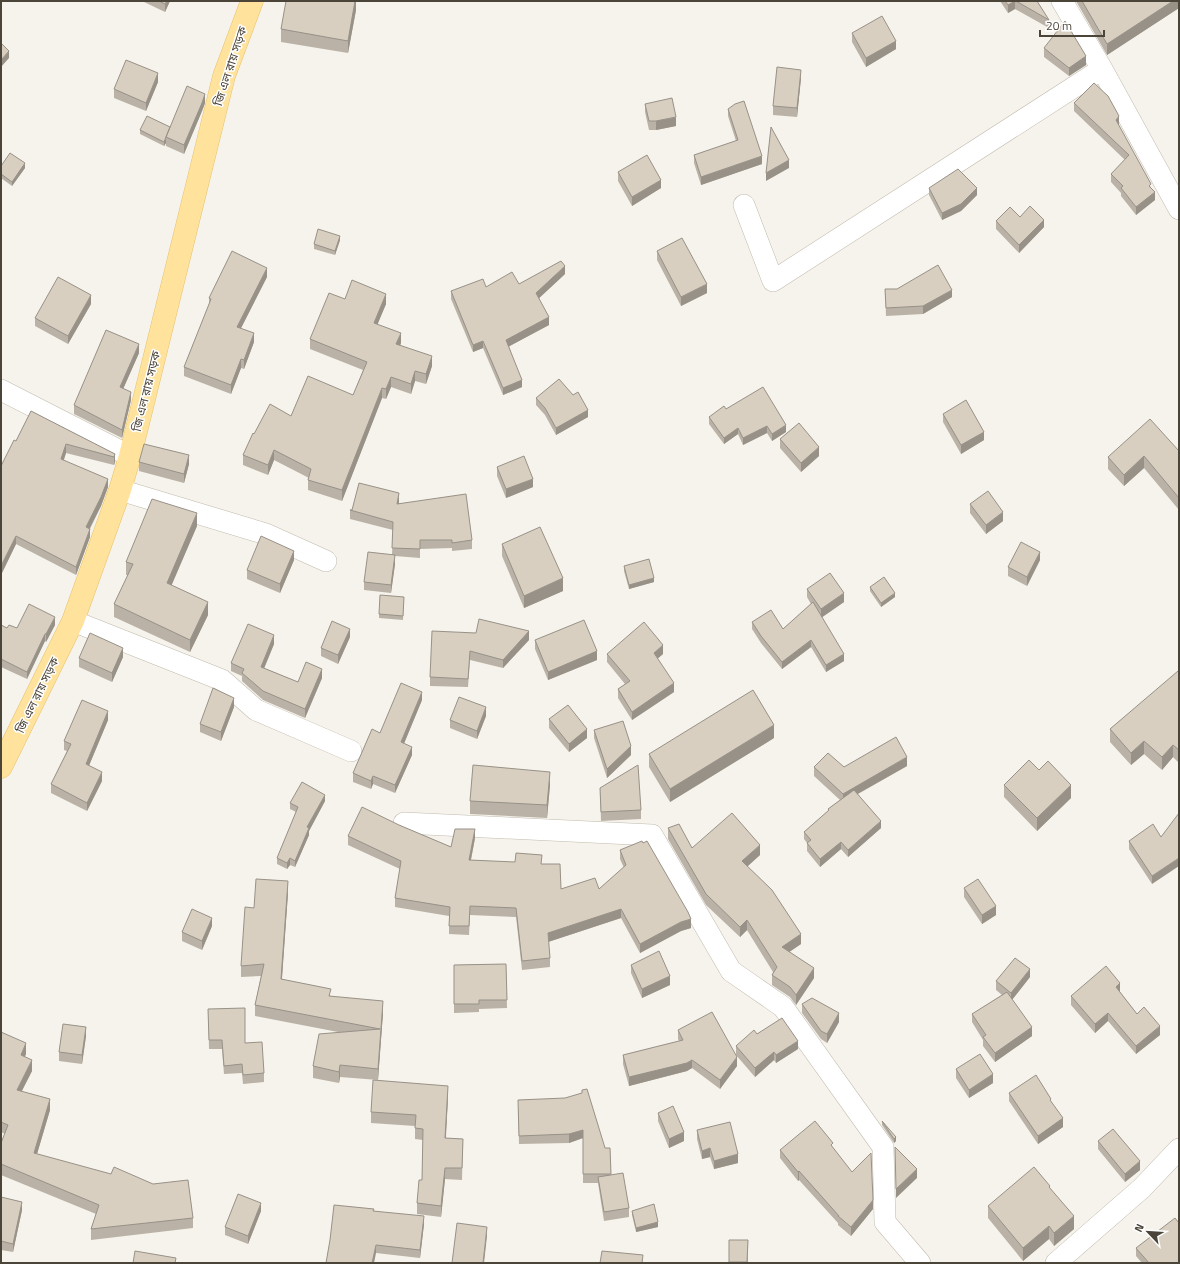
<svg xmlns="http://www.w3.org/2000/svg" width="1180" height="1264" viewBox="0 0 1180 1264" font-family="'Titillium Web','Noto Sans Bengali',sans-serif">
	<style>
		.lines { fill: none; stroke-linecap: round; stroke-linejoin: round }
		.minor-casing { stroke: #c2bbae; stroke-width: 22 }
		.major-casing { stroke: #e6c16a; stroke-width: 23 }
		.minor { stroke: #fff; stroke-width: 21 }
		.major { stroke: #ffe39c; stroke-width: 22 }
		.wall { fill: #bab2a6 }
		.shaded-wall { fill: #979187 }
		.building { fill: #d8cfc1; stroke: #979187 }
		.labels { text-anchor: middle; dominant-baseline: central; stroke-width: 3; stroke-linejoin: round; paint-order: stroke }
		.street-label { font-size: 12px; fill: #4b4439; stroke: #fff }
	</style>
	<rect width="100%" height="100%" fill="#f6f3ec"/>
	<g class="lines">
		<defs>
			<path id="minor" d="M1062 1 1102 69 1179 209
				M744 205 773 281 1102 69
				M1 390 130 456
				M120 490 266 534 326 561
				M73 621 222 680 256 710 351 751
				M404 823 652 835 731 971 783 1007 883 1147 885 1222 920 1263
				M1056 1263 1142 1188 1179 1149"/>
			<path id="major" d="M1 767 73 621 120 490 130 456 224 76 252 1"/>
		</defs>
		<!-- minor casing -->
		<use href="#minor" class="minor-casing"/>
		<!-- major casing -->
		<use href="#major" class="major-casing"/>
		<!-- minor -->
		<use href="#minor" class="minor"/>
		<!-- major -->
		<use href="#major" class="major"/>
	</g>
	<!-- wall -->
	<path class="wall" d="M142 1H170L165 12Z
		M356 1V10L348 53 281 42V29Z
		M1000 1H1037L1049 20V28L1015 9 1008 13Z
		M1076 1H1179V8L1107 55Z
		M852 33 896 49 866 67 852 42Z
		M1044 48 1086 65 1069 76 1044 57Z
		M801 78 797 117 773 115V106Z
		M158 82 146 111 114 98V89Z
		M205 103 202 111 184 154 166 146V143L164 146 140 134V130L170 127Z
		M1074 103 1119 125H1118L1151 188 1155 200 1136 215 1121 196V193L1111 182V174L1125 160 1074 111Z
		M645 104 676 126 656 130H649L645 112Z
		M728 109 762 164 701 185 694 163V155L736 141 728 116Z
		M1 166 25 168 12 186 1 178Z
		M618 172 661 188 632 206 618 181Z
		M929 188 977 195 961 211 942 220 929 195Z
		M1020 217 1044 227 1019 253 996 229V221Z
		M340 240 335 255 314 249V244Z
		M657 251 707 293 681 306 657 260Z
		M565 274 539 298 549 325 509 346 522 387 503 395 483 348 473 352 451 299V291L519 284Z
		M267 277 241 328 254 342 244 369 241 368 231 394 184 376V367L209 305V298Z
		M885 289H897L952 297 923 314 886 316Z
		M345 299 386 304 377 324 401 343 400 346 432 366 426 384 415 381 411 394 391 387 386 399 382 398 342 501 308 490V480L309 478 274 460 268 475 243 465V455L254 434 291 416 353 395 363 370 310 349V339Z
		M91 304 68 344 35 326V318Z
		M139 353 123 389 131 400 122 438 74 414V405Z
		M536 398 588 417 556 435 545 415 536 405Z
		M726 409 786 432 772 441 767 433 743 445 738 434 724 444 709 424V417Z
		M31 411 115 454V462L114 465 66 453 64 460 108 487 101 506 90 529V537L76 575 16 544 1 575V466L16 441Z
		M943 414 984 440 961 454 943 422Z
		M780 439 819 456 801 472 780 448Z
		M1179 451V510L1144 468 1124 486 1108 469V457Z
		M139 462 189 464 184 483 139 471Z
		M497 467 533 487 506 498 497 476Z
		M399 502V503L472 540V549L452 551V548L420 549V558L395 556V564L391 593 364 590V582L392 555 393 530 350 519V510Z
		M970 504 1003 521 986 534 970 513Z
		M197 526 171 585 208 615 190 652 114 617V604L128 575H126V562Z
		M502 544 563 591 524 608 502 556Z
		M294 560 280 593 247 579V570Z
		M1040 560 1027 586 1008 576V567Z
		M624 566 654 582 629 589 624 571Z
		M870 587 895 597 881 607 870 591Z
		M807 589 844 602 822 617 844 661 826 672 811 647 782 669 761 643 752 629V622L783 629 811 604 807 597Z
		M404 597 403 620 379 618V614Z
		M1 625 7 628H17L55 625 46 642 45 641 27 679 1 667Z
		M476 633 529 640 503 668 470 660 468 687 430 686V677Z
		M350 637 338 664 321 656V648Z
		M535 640 597 660 548 680 535 649Z
		M274 644 264 668 298 682 322 678 305 718 263 700 242 681V676L231 671V663Z
		M607 654H663L657 658 674 692 632 720 618 698V689L625 684 607 662Z
		M123 657 112 682 79 667V658Z
		M1179 672V763L1173 757 1162 770 1144 754 1131 765 1110 742V729Z
		M422 700 404 743 412 755 395 793 373 784 371 789 353 782V773L380 733Z
		M234 707 221 741 200 732V724Z
		M486 716 477 739 450 728V720Z
		M549 719 587 738 569 752 549 728Z
		M108 720 89 765 102 781 87 811 51 793V784L67 751 64 750V741Z
		M594 730 631 755 607 778 594 738Z
		M774 738 670 802 649 767V754Z
		M907 766 858 794 881 828 848 857 841 849 820 867 807 851V843L804 839V832L828 811V809L840 800 814 776V767Z
		M550 785 547 818 470 814V801Z
		M1004 785 1071 798 1037 831 1004 797Z
		M600 788 641 810V819L601 821Z
		M325 801 309 831V835L295 867 290 865 287 869 277 864V858L296 812 290 809V803Z
		M399 825 451 847 475 838 471 860 542 864 561 889H599L624 868 620 859V850L643 843 691 928 681 931 640 953 621 918 548 942 550 958V967L522 970 516 917 470 915 469 935 449 934V916L395 907V898L400 869 348 845V836Z
		M668 828 692 848 760 855 747 867 801 944 789 952 814 978 796 1005 790 997 772 985V975L773 972 747 930 740 937 706 905 668 839Z
		M1161 837 1152 884 1129 849V841Z
		M964 888 996 915 982 924 964 897Z
		M288 893 282 979 331 996 383 1013 378 1080 340 1077 339 1083 313 1078V1066L338 1032 255 1016V1005L261 976 241 977V966L254 908Z
		M212 926 202 950 182 941V932Z
		M506 964 507 1008 479 1009V1012L454 1013V965Z
		M631 965 670 985 642 998 631 973Z
		M1030 977 1012 1000 1032 1036 995 1062 983 1046V1040L972 1022V1014L1002 995 996 990V981Z
		M1120 992 1137 1014 1160 1035 1136 1054 1108 1021 1095 1033 1071 1005V996Z
		M802 1004 839 1022 827 1043 821 1039 802 1013Z
		M208 1009 245 1043 264 1073V1082L243 1084 242 1073 224 1074 222 1049H209Z
		M678 1030 737 1066 720 1089 692 1068 687 1071 629 1086 623 1064V1055L679 1041 678 1039Z
		M1 1032 26 1054 25 1056 32 1071 22 1091 50 1110 37 1154 193 1218V1228L91 1240V1229L96 1214 1 1175V1143L5 1134 1 1132Z
		M757 1034 798 1049 776 1063 774 1060 755 1077 736 1055V1046Z
		M86 1036 82 1064 59 1061V1052Z
		M956 1069 993 1083 969 1098 956 1078Z
		M1009 1093 1051 1101 1063 1127 1038 1144 1009 1101Z
		M448 1097 446 1138 463 1139 462 1180 445 1179 441 1217 417 1214V1203L422 1180 423 1140 415 1139V1126L371 1123V1112Z
		M518 1109 605 1148H610L611 1175 629 1208V1217L604 1221 598 1183H583V1138L569 1143 519 1144Z
		M658 1113 684 1141 669 1148 658 1121Z
		M882 1121 896 1141 894 1143 882 1125Z
		M697 1130 738 1163 714 1169 710 1157 702 1159 697 1139Z
		M1098 1141 1140 1170 1125 1182 1098 1149Z
		M833 1148 873 1209 851 1236 838 1225V1223L799 1180 798 1181 780 1158V1150Z
		M1 1197 22 1210 13 1252 1 1250Z
		M988 1206 1074 1229 1054 1246 1049 1239 1023 1261 988 1218Z
		M261 1211 248 1244 225 1235V1227Z
		M374 1211 424 1224 420 1258 376 1253Z
		M632 1211 658 1227 636 1232 632 1215Z
		M729 1240H748V1263H729Z
		M1136 1248 1179 1263H1142L1136 1256Z"/>
	<!-- shaded-wall -->
	<path class="shaded-wall" d="M167 1H170L165 12V4Z
		M355 1H356V10L348 53V41Z
		M1015 1V9L1008 13V5Z
		M1173 1H1179V8L1107 55V44Z
		M896 41V49L866 67V58Z
		M9 51V58L1 67V60Z
		M1086 56V65L1069 76V68Z
		M801 70V78L797 117V108Z
		M158 73V82L146 111V103Z
		M205 94V103L202 111 184 154V145Z
		M1119 116V125L1116 129V120Z
		M676 117V126L656 130V121Z
		M166 139V143L164 146V142Z
		M762 156V164L701 185V177Z
		M789 160V168L766 181V173Z
		M25 163V168L12 186V182Z
		M661 180V188L632 206V197Z
		M977 188V195L961 211 942 220V213Z
		M1155 192V200L1136 215V207Z
		M1044 220V227L1019 253V245Z
		M340 236V240L335 255V251Z
		M565 266V274L536 301V293Z
		M267 268V277L237 336V327Z
		M707 284V293L681 306V297Z
		M952 290V297L923 314V306Z
		M386 294V304L374 333V323Z
		M91 295V304L68 344V336Z
		M549 317V325L506 348V340Z
		M254 333V342L244 369V360Z
		M401 333V343L396 354V344Z
		M483 341V348L473 352V345Z
		M139 344V353L120 396V387Z
		M432 356V366L426 384V374Z
		M241 359V368L231 394V385Z
		M415 371V381L411 394V384Z
		M391 377V387L386 399V389Z
		M522 380V387L503 395V388Z
		M382 388V398L342 501V490Z
		M131 392V400L122 438V430Z
		M588 410V417L556 435V428Z
		M786 425V432L772 441V434Z
		M767 426V433L743 445V438Z
		M738 428V434L724 444V438Z
		M984 432V440L961 454V445Z
		M66 444V453L61 467V459Z
		M819 447V456L801 472V463Z
		M274 450V460L268 475V465Z
		M115 454V462L114 465V457Z
		M189 455V464L184 483V474Z
		M1144 456V468L1124 486V475Z
		M108 479V487L101 506 86 535V527Z
		M533 479V487L506 498V489Z
		M399 493V502L397 512V504Z
		M1003 512V521L986 534V525Z
		M197 513V526L167 596V583Z
		M90 529V537L76 575V567Z
		M16 536V544L1 575V566Z
		M294 551V560L280 593V584Z
		M1040 552V560L1027 586V577Z
		M395 555V564L391 593V585Z
		M563 578V591L524 608V596Z
		M654 578V582L629 589V585Z
		M844 593V602L821 618V609Z
		M895 593V597L881 607V603Z
		M208 602V615L190 652V640Z
		M55 617V625L46 642V634Z
		M350 629V637L338 664V655Z
		M529 631V640L503 668V660Z
		M45 634V641L27 679V672Z
		M274 635V644L261 676V667Z
		M811 640V647L782 669V662Z
		M663 645V654L654 662V653Z
		M123 648V657L112 682V673Z
		M597 651V660L548 680V672Z
		M844 654V661L826 672V665Z
		M322 669V678L305 718V709Z
		M674 683V692L632 720V712Z
		M422 692V700L401 751V742Z
		M234 698V707L221 741V732Z
		M486 707V716L477 739V731Z
		M108 711V720L86 773V764Z
		M774 725V738L670 802V789Z
		M587 729V738L569 752V744Z
		M1144 741V754L1131 765V753Z
		M1173 745V757L1162 770V757Z
		M631 746V755L607 778V769Z
		M412 747V755L395 793V785Z
		M907 757V766L843 802V794Z
		M102 772V781L87 811V803Z
		M550 772V785L547 818V805Z
		M373 776V784L371 789V781Z
		M1071 785V798L1037 831V818Z
		M325 795V801L309 831V835L295 867V861L307 827Z
		M881 821V828L848 857V850Z
		M475 829V838L469 869V860Z
		M841 842V849L820 867V859Z
		M760 845V855L742 871V861Z
		M290 858V865L287 869V863Z
		M1179 858V866L1152 884V876Z
		M288 881V893L281 991V979Z
		M996 906V915L982 924V915Z
		M621 909V918L548 942V933Z
		M212 918V926L202 950V941Z
		M691 919V928L681 931 640 953V944L681 922Z
		M747 920V930L740 937V927Z
		M801 934V944L782 957V947Z
		M814 968V978L796 1005V995Z
		M1030 969V977L1011 1001V993Z
		M670 976V985L642 998V989Z
		M1120 983V992L1116 996V987Z
		M383 1001V1013L378 1080V1069Z
		M839 1013V1022L827 1043V1034Z
		M1108 1013V1021L1095 1033V1024Z
		M1160 1026V1035L1136 1054V1046Z
		M86 1027V1036L82 1064V1055Z
		M1032 1027V1036L995 1062V1053Z
		M798 1041V1049L776 1063V1055Z
		M26 1043V1054L21 1065V1055Z
		M774 1052V1060L755 1077V1068Z
		M737 1057V1066L720 1089V1080Z
		M32 1060V1071L17 1100V1090Z
		M692 1060V1068L687 1071 629 1086V1077Z
		M340 1065V1077L339 1083V1072Z
		M993 1074V1083L969 1098V1090Z
		M448 1086V1097L445 1149V1138Z
		M50 1099V1110L34 1164V1153Z
		M1063 1118V1127L1038 1144V1136Z
		M583 1130V1138L569 1143V1134Z
		M684 1132V1141L669 1148V1139Z
		M896 1137V1141L894 1143V1139Z
		M710 1148V1157L702 1159V1151Z
		M738 1154V1163L714 1169V1161Z
		M1140 1161V1170L1125 1182V1174Z
		M445 1168V1179L441 1217V1206Z
		M917 1169V1178L896 1198V1189Z
		M799 1171V1180L798 1181V1172Z
		M873 1200V1209L851 1236V1227Z
		M22 1202V1210L13 1252V1244Z
		M261 1203V1211L248 1244V1236Z
		M424 1216V1224L420 1258V1250Z
		M1074 1216V1229L1054 1246V1233Z
		M658 1222V1227L636 1232V1228Z
		M1049 1226V1239L1023 1261V1248Z
		M487 1227V1236L484 1263H483Z
		M376 1245V1253L374 1263H372Z"/>
	<!-- building -->
	<path class="building" d="M159 1H167L165 4Z
		M286 1H355L348 41 281 29Z
		M1005 1H1015L1008 5Z
		M1016 1H1037L1049 20Z
		M1082 1H1173L1107 44Z
		M882 16 896 41 866 58 852 33Z
		M1065 21 1086 56 1069 68 1044 48Z
		M1 43 9 51 1 60Z
		M126 60 158 73 146 103 114 89Z
		M777 67 801 70 797 108 773 106Z
		M1094 83 1108 96 1119 116 1116 120 1151 184 1149 186 1155 192 1136 207 1121 188 1123 186 1111 174 1129 155 1074 103Z
		M187 86 205 94 202 103 184 145 166 137Z
		M672 98 676 117 656 121H649L645 104Z
		M744 101 762 156 701 177 694 155 738 140 728 109 735 104Z
		M147 116 170 127 164 142 140 130Z
		M771 127 789 160 766 173Z
		M10 153 25 163 12 182 1 174V166Z
		M647 155 661 180 632 197 618 172Z
		M958 169 977 188 961 204 942 213 929 188Z
		M1030 206 1044 220 1019 245 996 221 1010 207 1020 217Z
		M318 229 340 236 335 251 314 244Z
		M682 238 707 284 681 297 657 251Z
		M232 251 267 268 237 327 254 333 244 360 241 359 231 385 184 367 211 299 209 298Z
		M561 261 565 266 536 293 549 317 506 340 522 380 503 388 483 341 473 345 451 291 483 279 486 287 512 272 519 284Z
		M938 265 952 290 923 306 886 308 885 289H897Z
		M58 277 91 295 68 336 35 318Z
		M352 280 386 294 374 323 401 333 396 344 432 356 426 374 415 371 411 384 391 377 386 389 382 388 342 490 308 480 311 469 274 450 268 465 243 455 253 433 254 434 270 404 291 416 308 376 353 395 367 362 310 339 329 293 345 299Z
		M106 330 139 344 120 387 131 392 122 430 74 405Z
		M559 379 573 395 578 392 588 410 556 428 545 408 536 398Z
		M763 387 786 425 772 434 767 426 743 438 738 428 724 438 709 417 724 406 726 409Z
		M966 400 984 432 961 445 943 414Z
		M31 411 115 454 114 457 66 444 61 459 108 479 101 497 86 527 90 529 76 567 16 536 1 566V466L14 440 16 441Z
		M1150 419 1179 451V498L1144 456 1124 475 1108 457Z
		M799 423 819 447 801 463 780 439Z
		M144 444 189 455 184 474 139 462Z
		M524 456 533 479 506 489 497 467Z
		M359 483 399 493 397 504 466 494 472 540 452 543V540H420V549L392 548 393 522 350 510H352Z
		M988 491 1003 512 986 525 970 504Z
		M152 499 197 513 167 583 208 602 190 640 114 604 133 564 126 562Z
		M540 527 563 578 524 596 502 544Z
		M261 536 294 551 280 584 247 570Z
		M1021 542 1040 552 1027 577 1008 567Z
		M368 552 395 555 391 585 364 582Z
		M649 559 654 578 629 585 624 566Z
		M830 573 844 593 821 609 807 589Z
		M884 577 895 593 881 603 870 587Z
		M380 595 404 597 403 616 379 614Z
		M813 602 844 654 826 665 811 640 782 662 761 636 752 622 771 610 783 629Z
		M29 604 55 617 46 634H45L27 672 1 659V625L7 628 9 625 17 628Z
		M479 619 529 631 503 660 470 651 468 679 430 677 432 631 476 633Z
		M584 620 597 651 548 672 535 640Z
		M332 621 350 629 338 655 321 648Z
		M644 622 663 645 654 653 674 683 632 712 618 689 630 681 607 654Z
		M248 624 274 635 261 667 298 682 306 662 322 669 305 709 263 691 242 673 244 669 231 663Z
		M90 633 123 648 112 673 79 658Z
		M1178 671 1179 672V750L1173 745 1162 757 1144 741 1131 753 1110 729Z
		M401 683 422 692 401 742 412 747 395 785 373 776 371 781 353 773 372 729 380 733Z
		M213 688 234 698 221 732 200 724Z
		M753 690 774 725 670 789 649 754Z
		M459 697 486 707 477 731 450 720Z
		M82 700 108 711 86 764 102 772 87 803 51 784 71 744 64 741Z
		M568 705 587 729 569 744 549 719Z
		M623 721 631 746 607 769 594 730Z
		M896 737 907 757 843 794 814 767 828 753 844 767Z
		M1029 760 1039 770 1048 761 1071 785 1037 818 1004 785Z
		M473 765 550 772 547 805 470 801Z
		M638 765 641 810 601 812 600 788Z
		M302 782 325 795 307 827 309 828 295 861 290 858 287 863 277 858 298 807 290 803Z
		M854 790 881 821 848 850 841 842 820 859 807 843 811 840 804 832 829 810 828 809Z
		M362 807 399 825 451 847 455 829H475L469 860 515 862 516 853 542 855 541 864H560L561 889 595 878 599 889 626 865 620 850 642 841 643 843 647 841 688 912 691 919 681 922 640 944 621 909 548 933 550 958 522 961 516 908 470 906 469 926H449L450 907 395 898 401 861 348 836Z
		M732 813 760 845 742 861 772 890 801 934 782 947 814 968 796 995 790 987 772 975 777 967 747 920 740 927 706 894 668 828 679 824 692 848Z
		M1179 813V858L1152 876 1129 841 1153 824 1161 837Z
		M256 879 288 881 281 979 331 989 329 996 383 1001 378 1069 340 1065 339 1072 313 1066 319 1034 380 1029 255 1005 264 964 241 966 245 907 254 908Z
		M978 879 996 906 982 915 964 888Z
		M192 909 212 918 202 941 182 932Z
		M659 951 670 976 642 989 631 965Z
		M1015 958 1030 969 1011 993 996 981Z
		M506 964 507 1000H479V1004H454V965Z
		M1106 966 1120 983 1116 987 1137 1014 1144 1007 1160 1026 1136 1046 1108 1013 1095 1024 1071 996Z
		M1007 992 1032 1027 995 1053 983 1037 986 1035 972 1014Z
		M812 998 839 1013 827 1034 821 1031 802 1004Z
		M245 1008V1043L262 1042 264 1073 243 1075 242 1064 224 1066 222 1040H209L208 1009Z
		M712 1012 737 1057 720 1080 692 1060 687 1063 629 1077 623 1055 683 1040 678 1030Z
		M782 1018 798 1041 776 1055 774 1052 755 1068 736 1046 754 1030 757 1034Z
		M63 1024 86 1027 82 1055 59 1052Z
		M1 1032 26 1043 21 1055 32 1060 17 1090 50 1099 34 1153 111 1174 114 1167 153 1184 188 1180 193 1218 91 1229 99 1205 1 1164V1143L8 1125 1 1122Z
		M980 1054 993 1074 969 1090 956 1069Z
		M1036 1075 1051 1099 1050 1100 1063 1118 1038 1136 1009 1093Z
		M373 1080 448 1086 445 1138 463 1139 462 1168H445L441 1206 417 1203 419 1180H422L423 1129 415 1128 416 1115 371 1112Z
		M587 1089 605 1148H610L611 1174H583V1130L569 1134 519 1136 518 1100 565 1098 582 1093V1090Z
		M673 1106 684 1132 669 1139 658 1113Z
		M815 1121 833 1143 831 1145 852 1172 871 1153 873 1200 851 1227 838 1216H839L799 1171 798 1172 780 1150Z
		M882 1121 896 1137 894 1139Z
		M730 1122 738 1154 714 1161 710 1148 702 1151 697 1130Z
		M1113 1129 1140 1161 1125 1174 1098 1141Z
		M895 1147 917 1169 896 1189Z
		M1034 1167 1050 1186 1049 1187 1074 1216 1054 1233 1049 1226 1023 1248 988 1206Z
		M623 1173 629 1208 604 1212 598 1177Z
		M238 1194 261 1203 248 1236 225 1227Z
		M1 1197 22 1202 13 1244 1 1241Z
		M654 1204 658 1222 636 1228 632 1211Z
		M334 1205 374 1209 373 1211 424 1216 420 1250 376 1245 372 1263H326L330 1240Z
		M1175 1218 1179 1223V1263H1149L1136 1248Z
		M457 1223 487 1227 483 1263H452Z
		M729 1240H748L747 1262H729Z
		M135 1251 176 1258 175 1263H133Z
		M602 1251 643 1255 642 1263H600Z"/>
	<g class="labels">
		<!-- street labels -->
		<g class="street-label">
			<text transform="translate(230 66) rotate(-72)">জি এল রায় সড়ক</text>
			<text transform="translate(146 391) rotate(-76)">জি এল রায় সড়ক</text>
			<text transform="translate(37 695) rotate(-64)">জি এল রায় সড়ক</text>
		</g>
	</g>
	<!-- border -->
	<rect width="1180" height="1264" fill="none" stroke="#4b4439" stroke-width="4"/>
	<!-- north arrow -->
	<g transform="translate(1148 1232) rotate(295)" stroke="#ffffff" stroke-width="3" paint-order="stroke">
	<path d="M0-3L7 15L0 10L-7 15Z" fill="#4b4439"/>
	<text y="-6" font-size="11" font-weight="bold" text-anchor="middle" fill="#4b4439">N</text>
	</g>
	<!-- scale -->
	<path d="M1040 30v6h64v-6" fill="none" stroke="#4b4439" stroke-width="2"/>
	<text x="1046" y="30" font-size="12" fill="#4b4439" stroke="#ffffff" stroke-width="3" paint-order="stroke">20 m</text>
</svg>
